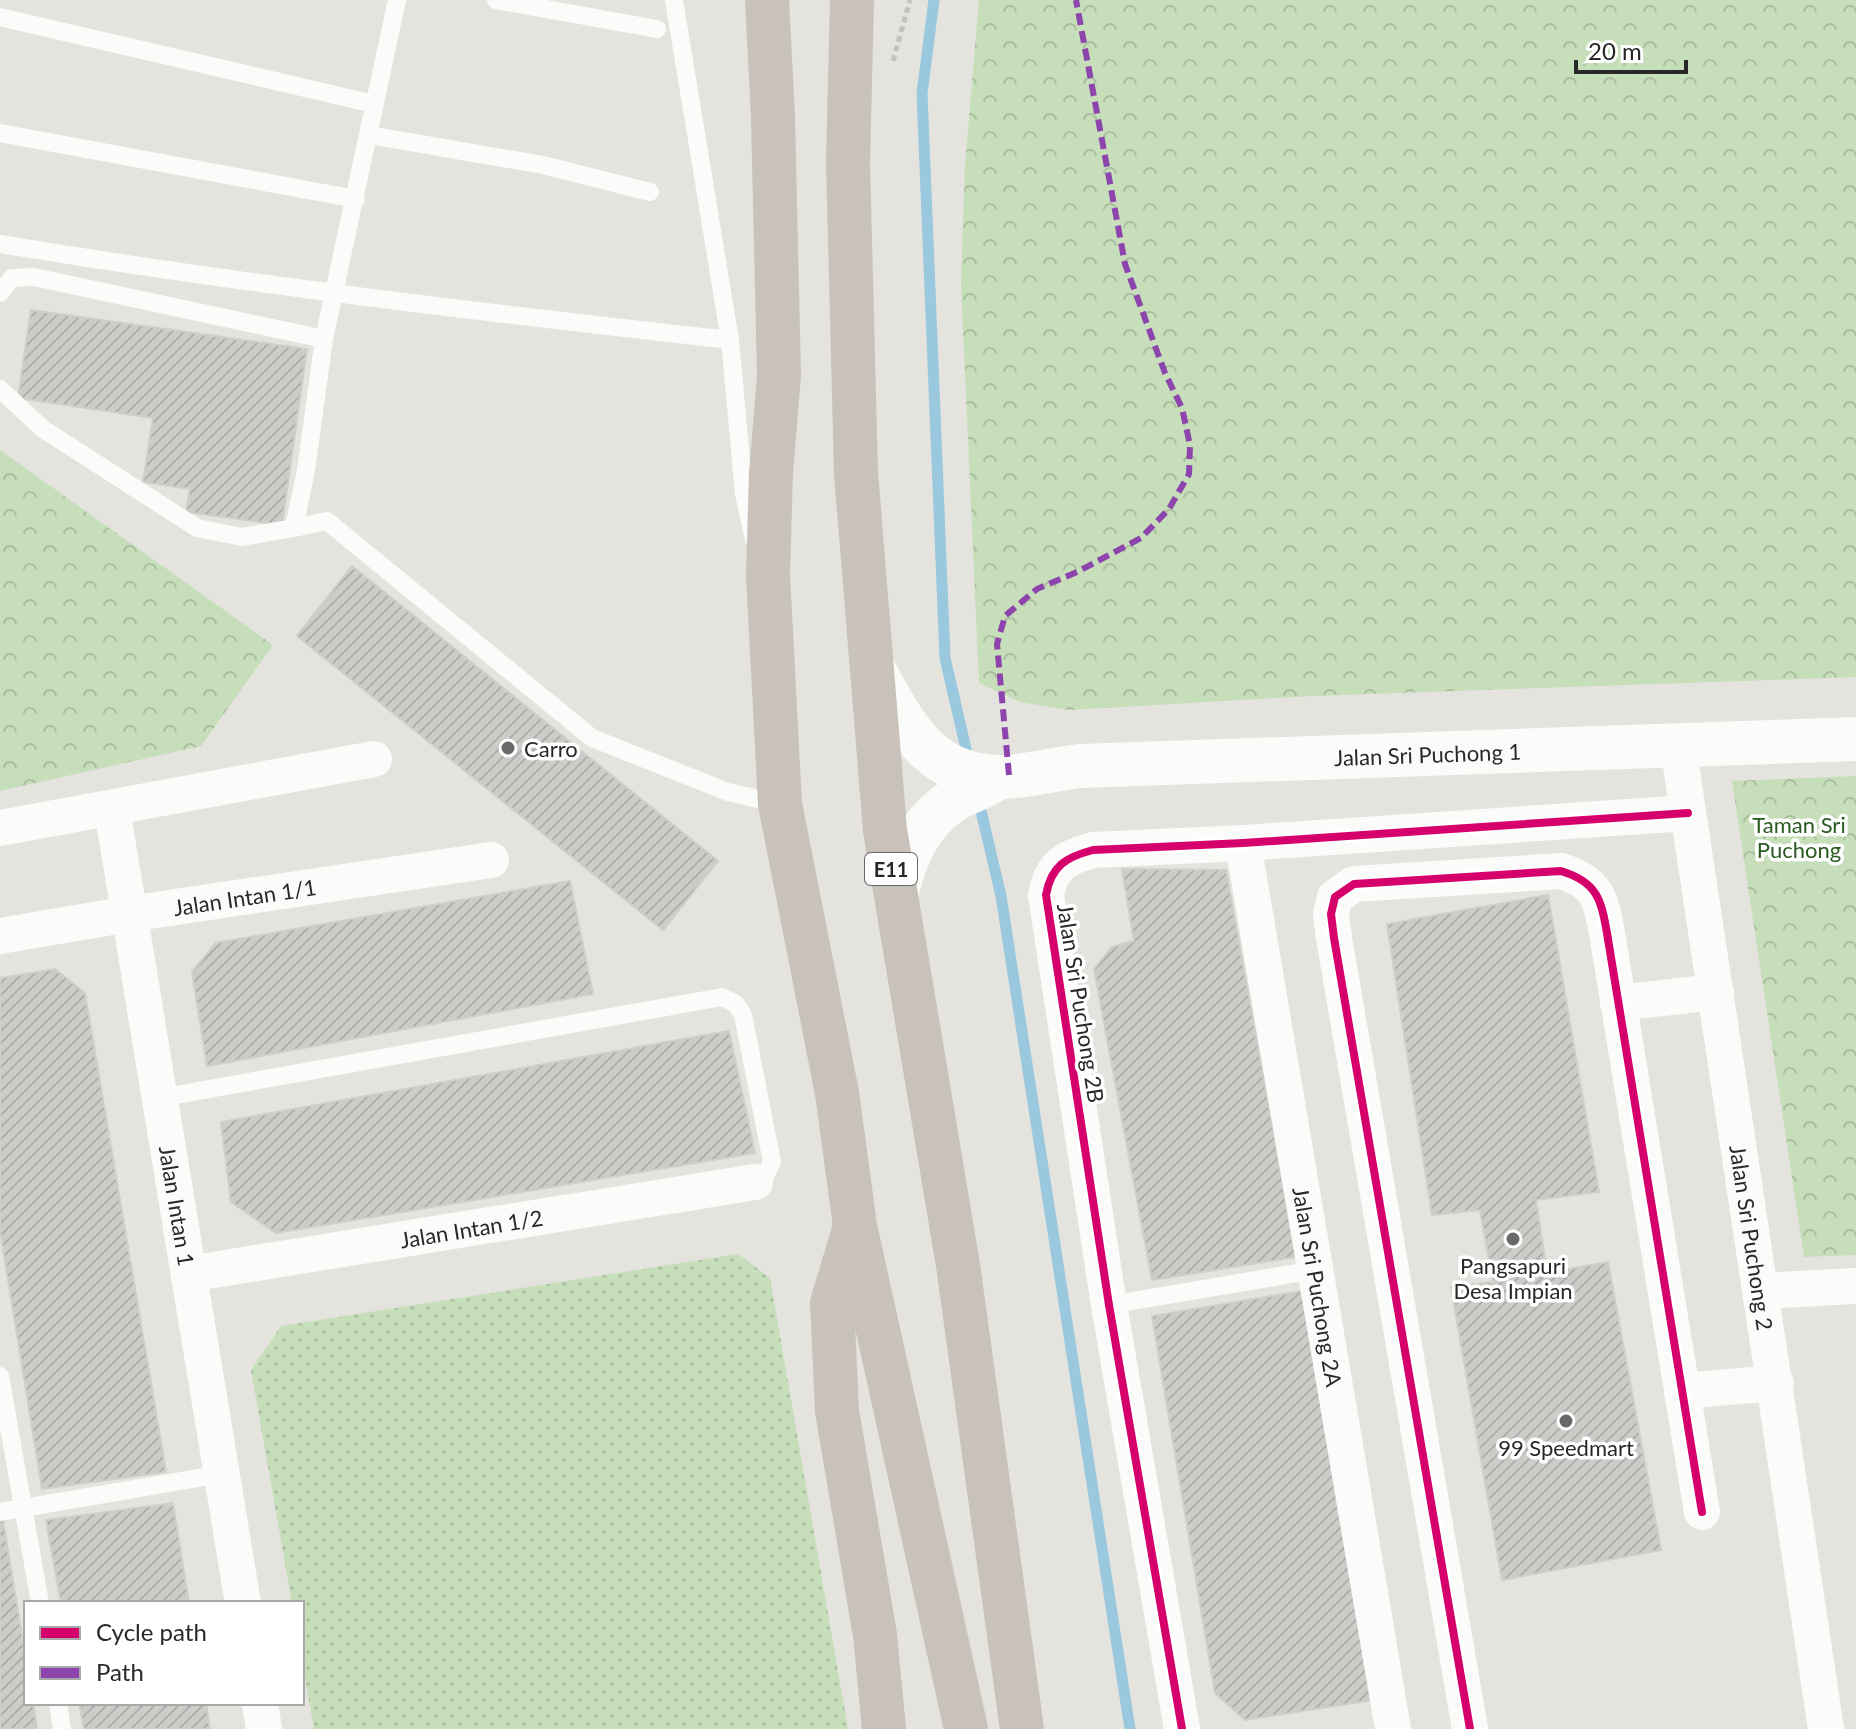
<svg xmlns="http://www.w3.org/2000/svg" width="1856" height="1729" viewBox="0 0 1856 1729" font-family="Lato,sans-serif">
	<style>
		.grass { fill: url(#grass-dots) }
		.forest { fill: url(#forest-crowns) }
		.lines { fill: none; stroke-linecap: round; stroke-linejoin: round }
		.stream { stroke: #99c8df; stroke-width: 11 }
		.building { fill: url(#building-hatch); stroke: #d0ceca; stroke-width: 2 }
		.path { stroke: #c3c2c2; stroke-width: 5; stroke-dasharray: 6 4; stroke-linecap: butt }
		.lane { stroke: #fbfbfa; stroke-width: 18 }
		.street { stroke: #fbfbfa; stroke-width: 36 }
		.secondary { stroke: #fbfbfa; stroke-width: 44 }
		.highway { stroke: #c8c2ba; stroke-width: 44 }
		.quiet { stroke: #8e44ad; stroke-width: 6; stroke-dasharray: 12 6; stroke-linecap: butt }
		.cycleway-casing { stroke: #fff; stroke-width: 13 }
		.cycleway { stroke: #d6006c; stroke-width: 8 }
		.poi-dot { fill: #6a6968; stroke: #fff; stroke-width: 3 }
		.labels { text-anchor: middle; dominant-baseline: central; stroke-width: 7; stroke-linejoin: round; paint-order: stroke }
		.shield { fill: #fff; stroke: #686868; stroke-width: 2 }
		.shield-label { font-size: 20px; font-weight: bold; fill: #282828 }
		.poi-label { font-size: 22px; fill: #282828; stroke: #fff }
		.street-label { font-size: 22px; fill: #282828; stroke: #fff }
		.park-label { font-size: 22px; fill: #295b21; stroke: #fff }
	</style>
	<defs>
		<pattern id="grass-dots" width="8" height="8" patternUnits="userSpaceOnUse" patternTransform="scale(2)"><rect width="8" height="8" fill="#c6deba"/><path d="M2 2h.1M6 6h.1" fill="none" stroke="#aabea0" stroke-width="1.8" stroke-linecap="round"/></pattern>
		<pattern id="forest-crowns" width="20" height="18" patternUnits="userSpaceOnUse" patternTransform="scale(2)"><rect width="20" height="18" fill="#c6deba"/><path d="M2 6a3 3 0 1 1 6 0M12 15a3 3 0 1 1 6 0" fill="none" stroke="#aabea0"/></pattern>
		<pattern id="building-hatch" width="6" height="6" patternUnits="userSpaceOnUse" patternTransform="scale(2)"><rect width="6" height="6" fill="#ceccc9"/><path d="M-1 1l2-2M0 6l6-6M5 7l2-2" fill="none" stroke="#b1afad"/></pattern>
	</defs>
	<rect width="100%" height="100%" fill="#e5e3de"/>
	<!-- grass -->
	<path class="grass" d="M738 1254 770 1278 848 1729H314L302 1662V1603H292L251 1370 281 1326Z"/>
	<!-- forest -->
	<path class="forest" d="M979 0H1856V677L1312 696 1069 710 1020 702 979 683 961 285 965 165Z
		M0 450 273 645 201 746 0 791Z
		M1856 776V1255L1804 1257 1732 781Z"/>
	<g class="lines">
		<!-- stream -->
		<path class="stream" d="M934 0 922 93 945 658 969 762
			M978 798 1001 896 1130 1729"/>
	</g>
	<!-- building -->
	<path class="building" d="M31 310 307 349 282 525 186 512 190 489 143 482 153 418 18 398Z
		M352 566 718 861 663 930 297 636Z
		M1122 869 1226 870 1296 1257 1152 1280 1094 969 1112 947 1134 941Z
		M570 881 593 994 207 1066 192 972 216 943Z
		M1548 895 1599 1192 1536 1200 1547 1273 1608 1262 1661 1550 1502 1580 1451 1287 1493 1282 1480 1210 1432 1215 1387 924Z
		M55 969 85 993 166 1472 42 1489 0 1230V978Z
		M729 1031 755 1153 276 1233 231 1202 221 1122Z
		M1302 1291 1373 1700 1245 1720 1215 1693 1152 1316Z
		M173 1503 189 1603H61L46 1520Z
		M0 1520H3L26 1660V1703H33L37 1729H0Z
		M79 1703H206L210 1729H84Z"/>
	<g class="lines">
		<!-- path -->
		<path class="path" d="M893 61 910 0"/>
		<!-- lane -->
		<path class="lane" d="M397 0 324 339 306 470 294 528 327 521 592 738 728 792 780 804
			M496 0 657 29
			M674 0 730 340 744 494 754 539
			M0 17 374 104
			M0 133 356 199
			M369 135 543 165 650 192
			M0 244C242 284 487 313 730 340
			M0 293 12 278 34 277 324 339
			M0 389 43 429 197 528 242 537 294 528
			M159 1098 722 997 736 1004 743 1015 772 1162 766 1174 755 1182
			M1109 1305 1315 1270
			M0 1376 40 1603
			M0 1512 222 1474
			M58 1703 62 1729"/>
		<!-- street -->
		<g class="street">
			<path id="s1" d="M1678 745 1826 1729"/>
			<path id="s2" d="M112 809 243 1603"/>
			<path d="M0 828 374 759"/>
			<path id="s3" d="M1243 843 1393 1729"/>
			<path id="s4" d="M0 936 129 914 491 860"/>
			<path d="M1618 1003 1716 992"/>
			<path id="s5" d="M189 1274 755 1182"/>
			<path d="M1762 1291 1856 1286"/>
			<path d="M1682 1391 1776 1383"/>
			<path d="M260 1703 264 1729"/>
			<path d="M1182 1729 1109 1305 1046 895C1051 866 1066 857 1093 850L1243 843 1688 813"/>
			<path d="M1470 1729 1334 938 1331 914 1335 897 1354 884 1561 871C1597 882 1601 899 1607 933L1702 1512"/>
		</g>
		<!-- secondary -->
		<g class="secondary">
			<path id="s6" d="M872 667C904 723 926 776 1000 777 1026 777 1054 769 1080 766L1856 739"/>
			<path d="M896 894C906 856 919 822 954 800 969 791 985 788 999 777"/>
		</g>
		<!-- highway -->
		<path class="highway" d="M767 0 773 117 779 376 771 473 768 575 780 804 837 1093 855 1226 966 1729
			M852 0 848 162 856 473 885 830 958 1265 1022 1729
			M854 1230 832 1303 837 1411 875 1635 884 1729"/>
		<!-- quiet -->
		<path class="quiet" d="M1009 775 997 644 1005 616 1037 589 1077 572 1141 538 1169 509 1189 474 1190 445 1182 408 1165 373 1125 264 1076 0"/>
		<defs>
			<path id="cycleway" d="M1182 1729 1109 1305 1046 895C1051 866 1066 857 1093 850L1243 843 1688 813
				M1470 1729 1334 938 1331 914 1335 897 1354 884 1561 871C1597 882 1601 899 1607 933L1702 1512"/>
		</defs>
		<!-- cycleway casing -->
		<use href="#cycleway" class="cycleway-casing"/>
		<!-- cycleway -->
		<use href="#cycleway" class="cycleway"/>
	</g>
	<!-- markers -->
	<g class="poi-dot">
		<circle cx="508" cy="748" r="8"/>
		<circle cx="1513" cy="1239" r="8"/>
		<circle cx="1566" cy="1421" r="8"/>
	</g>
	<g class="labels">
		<!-- shield labels -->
		<rect class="shield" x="865" y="853" width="52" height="32" rx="6"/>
		<g class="shield-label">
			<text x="891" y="869">E11</text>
		</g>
		<!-- poi labels -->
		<g class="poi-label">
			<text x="524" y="748" text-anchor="start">Carro</text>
			<text x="1513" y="1265">Pangsapuri<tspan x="1513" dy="25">Desa Impian</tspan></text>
			<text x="1566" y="1447">99 Speedmart</text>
		</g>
		<!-- street labels -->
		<g class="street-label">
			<text stroke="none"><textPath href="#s6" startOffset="608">Jalan Sri Puchong 1</textPath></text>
			<text stroke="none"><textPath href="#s4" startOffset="248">Jalan Intan 1/1</textPath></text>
			<text transform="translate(1081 1003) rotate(81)">Jalan Sri Puchong 2B</text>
			<text stroke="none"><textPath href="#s2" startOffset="402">Jalan Intan 1</textPath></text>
			<text stroke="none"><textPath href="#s5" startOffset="286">Jalan Intan 1/2</textPath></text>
			<text stroke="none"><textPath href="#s1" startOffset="498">Jalan Sri Puchong 2</textPath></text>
			<text stroke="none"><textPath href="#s3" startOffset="450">Jalan Sri Puchong 2A</textPath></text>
		</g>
		<!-- park labels -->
		<g class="park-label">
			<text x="1799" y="824">Taman Sri<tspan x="1799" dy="25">Puchong</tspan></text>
		</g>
	</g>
	<!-- legend -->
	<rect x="24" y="1601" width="280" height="104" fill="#ffffff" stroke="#a9a9a9" stroke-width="2"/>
	<rect x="40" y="1627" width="40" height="12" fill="#d6006c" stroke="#a9a9a9" stroke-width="2"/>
	<text x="96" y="1641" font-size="24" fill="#282828">Cycle path</text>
	<rect x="40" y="1667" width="40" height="12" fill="#8e44ad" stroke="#a9a9a9" stroke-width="2"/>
	<text x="96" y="1681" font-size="24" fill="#282828">Path</text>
	<!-- scale -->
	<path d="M1576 60v12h110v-12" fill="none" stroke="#282828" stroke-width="4"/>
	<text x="1588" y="60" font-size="24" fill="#282828" stroke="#ffffff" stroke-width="6" paint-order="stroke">20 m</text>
</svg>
